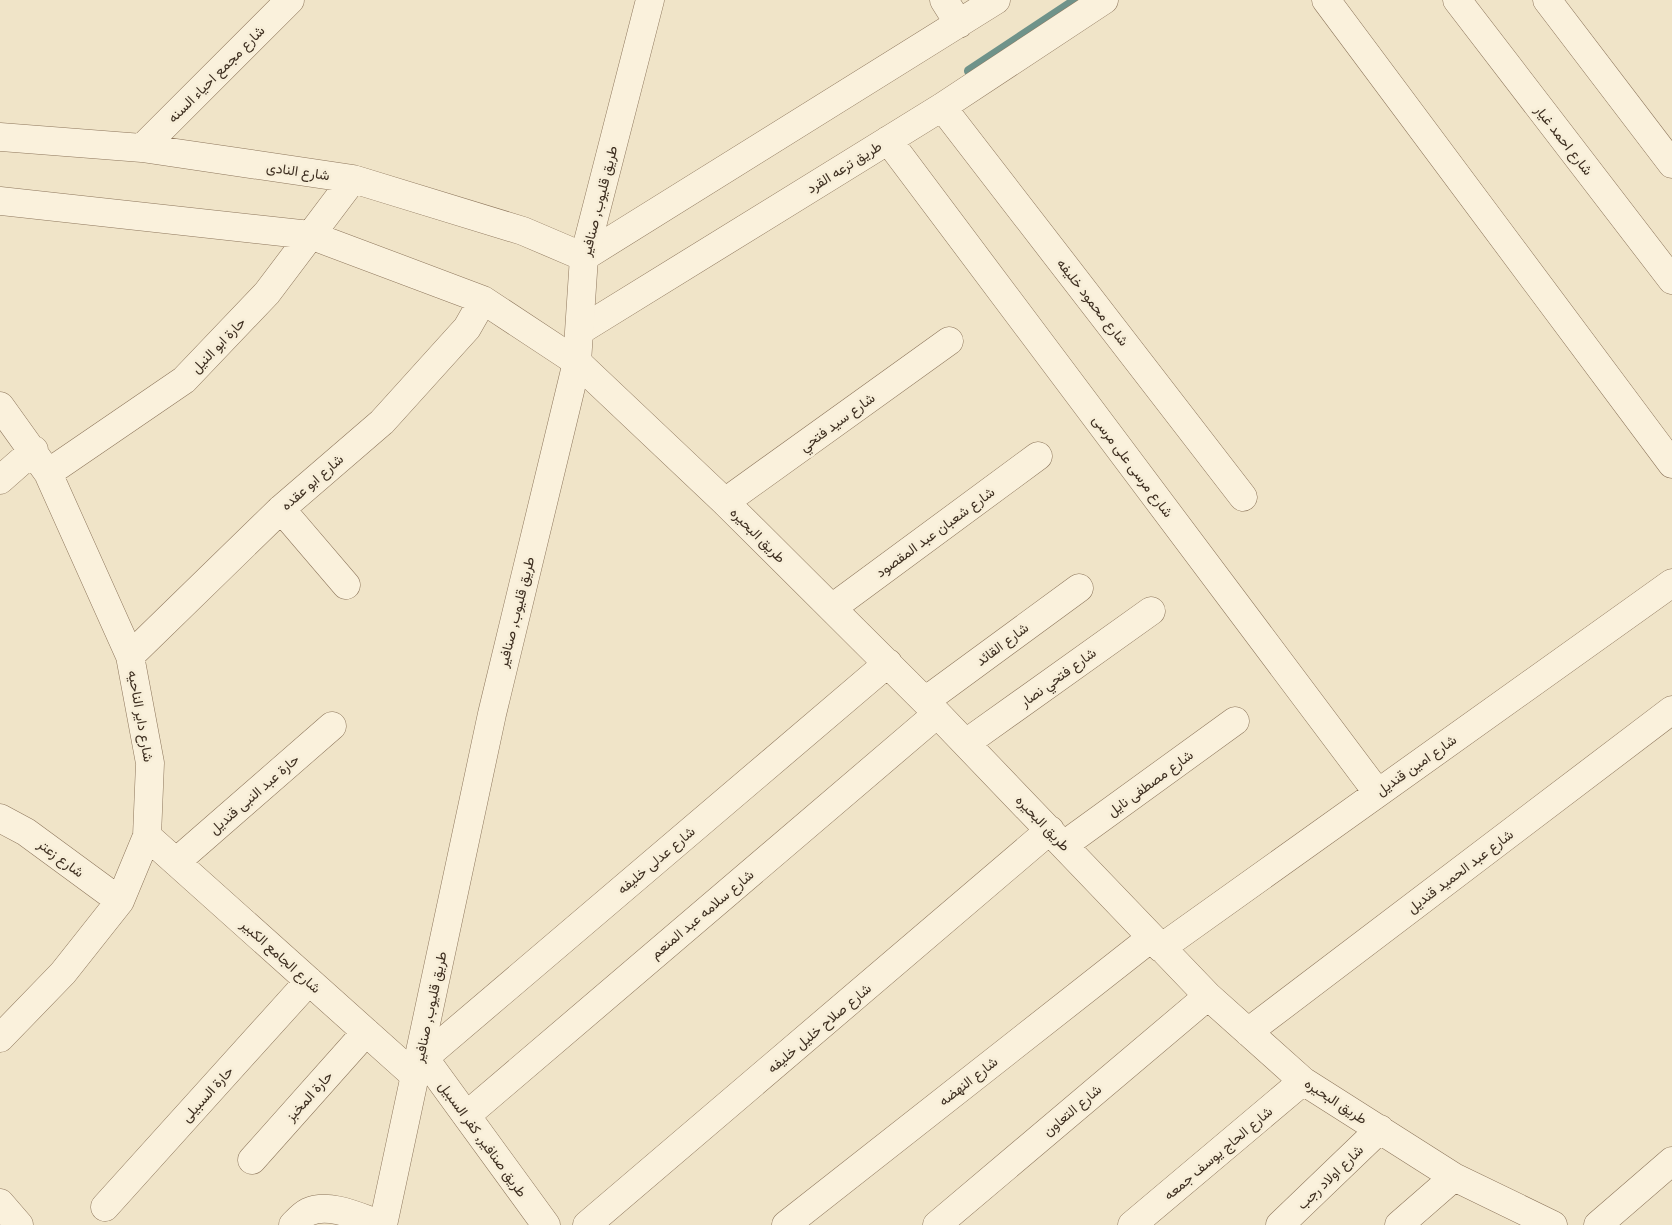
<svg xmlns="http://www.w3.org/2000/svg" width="1672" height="1225" viewBox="0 0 1672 1225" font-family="'Roboto Serif',Vazirmatn,serif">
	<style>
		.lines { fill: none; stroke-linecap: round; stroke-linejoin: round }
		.stream { stroke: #6f938a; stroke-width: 10 }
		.minor-casing { stroke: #8d765c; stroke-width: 29 }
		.tertiary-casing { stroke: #8d765c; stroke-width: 29 }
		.minor { stroke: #faf1dc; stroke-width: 28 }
		.tertiary { stroke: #faf1dc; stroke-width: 28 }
		.labels { text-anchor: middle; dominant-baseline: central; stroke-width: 5; stroke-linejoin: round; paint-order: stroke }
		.street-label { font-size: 14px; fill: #3d2e20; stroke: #f7eed8 }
	</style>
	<rect width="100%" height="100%" fill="#f0e4c8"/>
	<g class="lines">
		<!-- stream -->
		<path class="stream" d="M969 71 1076 0"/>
		<defs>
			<path id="minor" d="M944 0 959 24
				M1326 0 1672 464
				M1457 0 1672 280
				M1547 0 1672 164
				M942 107 1243 497
				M0 137 142 148 353 179 523 231 584 257 996 0
				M888 140 1377 792
				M142 148 290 0
				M0 201 310 235 483 300 577 362 725 502 925 701 1208 996 1303 1081 1454 1177 1553 1225
				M581 330 942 107 1104 0
				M0 406 48 473 130 656 150 763 147 836 120 901 63 973 0 1038
				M48 473 184 380 267 293 353 179
				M0 480 34 450
				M725 502 949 341
				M281 509 346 585
				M832 608 1038 456
				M130 656 281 509 382 422 467 328 483 300
				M925 701 1079 588
				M966 743 1151 611
				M0 818 26 832 120 901
				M147 836 415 1076
				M1064 845 1235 721
				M176 862 332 726
				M1161 948 1672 583
				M1248 1032 1672 710
				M424 1058 888 663
				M467 1115 937 714
				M252 1160 366 1032
				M0 1203 19 1225
				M105 1207 309 981
				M293 1225C297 1221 302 1215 308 1212 330 1202 361 1218 382 1225
				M587 1225 1050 830
				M786 1225 1151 938
				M937 1225 1208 996
				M1132 1225 1303 1081
				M1280 1225 1380 1129
				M1399 1225 1454 1177
				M1598 1225 1672 1161"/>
			<path id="tertiary" d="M420 1052 546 1225
				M383 1225 492 714 577 362 584 257 650 0"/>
		</defs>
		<!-- minor casing -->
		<use href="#minor" class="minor-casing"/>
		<!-- tertiary casing -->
		<use href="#tertiary" class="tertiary-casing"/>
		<!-- minor -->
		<use href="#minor" class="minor"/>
		<!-- tertiary -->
		<use href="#tertiary" class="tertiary"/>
	</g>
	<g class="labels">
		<!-- street labels -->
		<g class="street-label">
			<text transform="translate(216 74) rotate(-45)">شارع مجمع احياء السنه</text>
			<text transform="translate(1564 140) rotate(52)">شارع احمد غيار</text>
			<text transform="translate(844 167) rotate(-32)">طريق ترعه القرد</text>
			<text transform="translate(298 171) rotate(8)">شارع النادى</text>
			<text transform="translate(599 201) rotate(-76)">طريق قليوب, صنافير</text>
			<text transform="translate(1093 302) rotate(52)">شارع محمود خليفه</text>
			<text transform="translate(218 345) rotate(-46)">حارة ابو النيل</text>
			<text transform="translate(837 422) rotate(-36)">شارع سيد فتحي</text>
			<text transform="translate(1133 466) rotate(53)">شارع مرسى على مرسى</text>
			<text transform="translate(312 482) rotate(-41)">شارع ابو عقده</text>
			<text transform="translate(935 532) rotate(-36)">شارع شعبان عبد المقصود</text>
			<text transform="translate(758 535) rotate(45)">طريق البحيره</text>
			<text transform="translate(516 612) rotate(-76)">طريق قليوب, صنافير</text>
			<text transform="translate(1002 644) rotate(-37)">شارع القائد</text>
			<text transform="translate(1058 677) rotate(-36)">شارع فتحي نصار</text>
			<text transform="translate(141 716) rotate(80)">شارع داير الناحيه</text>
			<text transform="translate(1416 765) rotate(-35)">شارع امين قنديل</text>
			<text transform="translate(1150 783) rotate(-36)">شارع مصطفى نايل</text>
			<text transform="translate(254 794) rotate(-41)">حارة عبد النبى قنديل</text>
			<text transform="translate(1043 823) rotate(46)">طريق البحيره</text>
			<text transform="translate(61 858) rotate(37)">شارع زعتر</text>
			<text transform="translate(656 860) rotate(-40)">شارع عدلى خليفه</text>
			<text transform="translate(1460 871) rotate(-37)">شارع عبد الحميد قنديل</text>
			<text transform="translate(702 914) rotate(-40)">شارع سلامه عبد المنعم</text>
			<text transform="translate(281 956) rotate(42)">شارع الجامع الكبير</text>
			<text transform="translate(430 1007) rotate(-78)">طريق قليوب, صنافير</text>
			<text transform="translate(819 1028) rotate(-40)">شارع صلاح خليل خليفه</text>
			<text transform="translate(968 1081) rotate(-38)">شارع النهضه</text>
			<text transform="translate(207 1094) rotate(-48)">حارة السبيلى</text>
			<text transform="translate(309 1096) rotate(-48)">حارة المخبز</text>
			<text transform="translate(1336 1101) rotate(33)">طريق البحيره</text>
			<text transform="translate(1072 1110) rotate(-40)">شارع التعاون</text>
			<text transform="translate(483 1139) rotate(54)">طريق صنافير, كفر السبيل</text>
			<text transform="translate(1218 1153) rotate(-40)">شارع الحاج يوسف جمعه</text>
			<text transform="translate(1330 1177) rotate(-44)">شارع اولاد رجب</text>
		</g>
	</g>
</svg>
